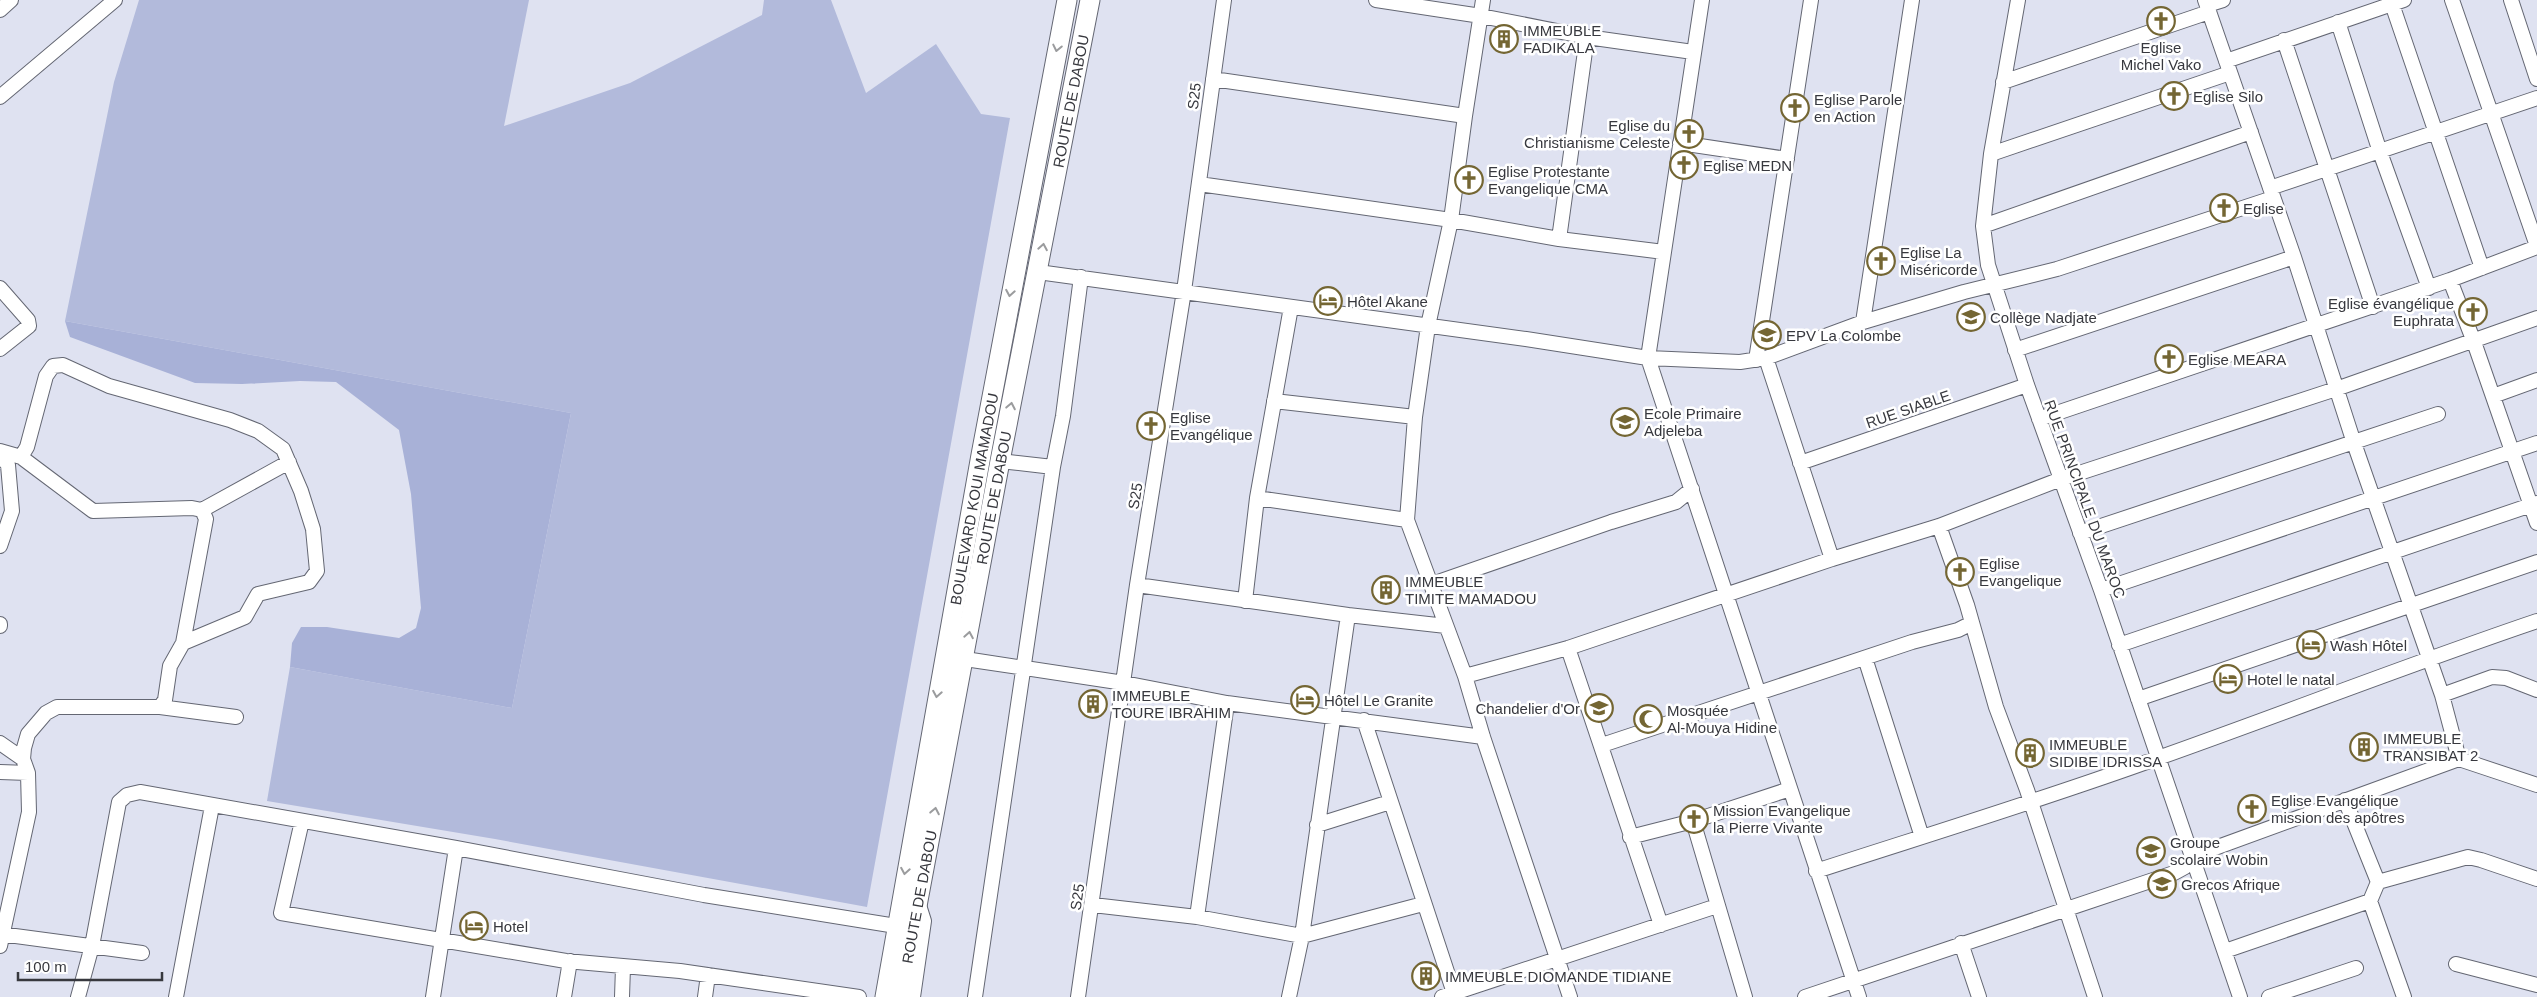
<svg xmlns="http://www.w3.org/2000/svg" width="2537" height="997" viewBox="0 0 2537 997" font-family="Helvetica,sans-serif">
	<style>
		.green { fill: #b2badb }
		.forest { fill: #a8b1d7 }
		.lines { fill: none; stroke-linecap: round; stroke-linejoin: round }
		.minor-casing { stroke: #646773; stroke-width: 16 }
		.major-casing { stroke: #646773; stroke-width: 21 }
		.minor { stroke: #fff; stroke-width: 14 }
		.major { stroke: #fff; stroke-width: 19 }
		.oneway { stroke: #9b9c9e }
		.labels { text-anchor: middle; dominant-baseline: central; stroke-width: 5; stroke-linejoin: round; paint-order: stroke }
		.poi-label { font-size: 15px; fill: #37383e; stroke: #fff; text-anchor: start }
		.street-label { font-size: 15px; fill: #37383e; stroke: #fff }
	</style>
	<rect width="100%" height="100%" fill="#dfe2f1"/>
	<!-- green -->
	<path class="green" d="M139 0H529L504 126 630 83 762 15 764 0H831L866 93 936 44 981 114 1010 118 867 907 495 839 267 801 290 667 512 708 571 413 65 321 114 82Z"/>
	<!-- forest -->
	<path class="forest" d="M65 321 571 413 512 708 290 667 292 643 301 627H327L399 638 416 628 421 608 411 494 399 430 336 382 300 381 242 384 195 383 70 337Z"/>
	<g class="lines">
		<defs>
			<path id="minor" d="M1376 0 1481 16 1587 37 1693 52
				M1483 0 1465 116 1451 220 1428 326 1415 417 1407 520 1465 676 1483 737 1570 997
				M1702 0 1648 358 1859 997
				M2018 0 1991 154 1983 226 1988 265 2027 385 2101 590 2240 997
				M2205 0 2294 257 2354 443 2442 695 2459 759
				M2452 0 2537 246
				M2511 0 2537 79
				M2392 4 2482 268
				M2207 5 2223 0
				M0 10 11 0
				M2338 22 2380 152 2429 288
				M2284 40 2373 307
				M2226 61 2404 0
				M1213 79 1465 116
				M2003 82 2209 12
				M0 97 115 0
				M1680 143 1787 159
				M1991 154 2230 73
				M1199 184 1451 220 1559 239 1664 252
				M2270 188 2537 98
				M1983 226 2251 132
				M1559 239 1587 37
				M1038 272 1526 339 1648 358 1740 362 1766 358 1863 322 1964 292 2057 269 2273 198
				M2450 280 2474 342 2537 523
				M0 288 28 320 29 326 0 349
				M1863 322 1912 0
				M2015 350 2294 257
				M1766 358 1832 559
				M1756 360 1811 0
				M2493 396 2537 380
				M1274 401 1415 417
				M2039 419 2450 280 2537 247
				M0 451 21 457 27 447 46 376 53 366 63 365 109 386 230 420 258 431 283 449 301 491 313 529 317 571 309 582 258 594 245 617 183 643 170 666 165 700 160 707H57L46 713 28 734 24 748 23 759 28 773 29 812 0 946
				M0 455 8 465 12 511 0 546
				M21 457 93 511 192 508 202 510 206 519 183 643
				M1000 461 1053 467
				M1800 463 2027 385
				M1257 498 1407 520
				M202 510 289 462
				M1939 526 1967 605 1996 707 2027 790 2095 997
				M2080 533 2438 414
				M1432 584 1611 522 1676 502 1692 489
				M1137 585 1348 615 1446 626
				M2101 590 2537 443
				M1245 601 1257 498 1291 307
				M0 624V626
				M2119 645 2537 503
				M1568 648 1661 925
				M1865 658 1922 837
				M965 659 1124 683 1227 703 1483 737
				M1465 676 1568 648 1832 559 1939 526 2061 479 2336 389 2537 318
				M2442 695 2492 677 2506 678 2537 690
				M2138 699 2537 562
				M160 707 236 717
				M1364 720 1454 993
				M0 743 23 759
				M1602 745 1912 642 1958 630 1972 623
				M0 772 28 773
				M2345 800 2378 882
				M302 821 281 913 566 961 680 971 859 997
				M1693 821 1745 997
				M1317 825 1390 802
				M1630 837 1693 821 1790 789
				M1816 871C1930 834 2045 799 2158 758 2285 713 2410 664 2537 621
				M1093 905 1197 917 1302 936 1423 904
				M1197 917 1227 703
				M0 934 142 953
				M1961 943 1979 997
				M2225 951 2370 901
				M2456 964 2537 985
				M78 997 92 946 119 802 127 795 140 792 456 848 704 895 896 926
				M176 997 212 806
				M433 997 456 848
				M564 997 570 961
				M622 997 623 967
				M705 997 708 975
				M913 997 924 921 918 902
				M975 997 1053 467 1063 416 1081 277
				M1078 997 1137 585 1184 291 1224 0
				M1289 997 1302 936 1348 615
				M1442 997 1717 906
				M1805 997 2174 873 2185 867 2193 856 2459 759 2537 785
				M2269 997 2356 968
				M2404 997 2370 901 2378 882 2468 857 2481 860 2537 879"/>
			<g id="major">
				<path id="s1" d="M885 997 981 455 1067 0"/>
				<path id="s2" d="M900 997 1000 461 1090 0"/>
			</g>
		</defs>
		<!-- minor casing -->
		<use href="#minor" class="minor-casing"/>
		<!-- major casing -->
		<use href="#major" class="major-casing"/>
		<!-- minor -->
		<use href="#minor" class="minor"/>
		<!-- major -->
		<use href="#major" class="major"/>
	</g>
	<!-- one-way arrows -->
	<defs><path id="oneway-chevron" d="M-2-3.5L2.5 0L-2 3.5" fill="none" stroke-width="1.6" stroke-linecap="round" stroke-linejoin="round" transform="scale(1.25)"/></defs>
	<g class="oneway">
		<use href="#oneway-chevron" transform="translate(1057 48) rotate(102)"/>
		<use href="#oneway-chevron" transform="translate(1043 247) rotate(-80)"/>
		<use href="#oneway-chevron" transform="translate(1010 293) rotate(100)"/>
		<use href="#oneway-chevron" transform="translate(1011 406) rotate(-79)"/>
		<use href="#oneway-chevron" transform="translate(969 635) rotate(-80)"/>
		<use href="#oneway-chevron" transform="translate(937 694) rotate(100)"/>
		<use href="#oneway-chevron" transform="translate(935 811) rotate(-79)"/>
		<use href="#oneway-chevron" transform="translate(905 871) rotate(100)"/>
	</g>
	<!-- icons -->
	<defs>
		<symbol id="church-ring" viewBox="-11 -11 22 22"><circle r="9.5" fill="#fff" stroke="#746633" stroke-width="1.5"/><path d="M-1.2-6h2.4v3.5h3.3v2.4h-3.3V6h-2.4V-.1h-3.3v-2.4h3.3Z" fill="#746633"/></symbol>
		<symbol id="building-ring" viewBox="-11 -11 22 22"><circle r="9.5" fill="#fff" stroke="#746633" stroke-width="1.5"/><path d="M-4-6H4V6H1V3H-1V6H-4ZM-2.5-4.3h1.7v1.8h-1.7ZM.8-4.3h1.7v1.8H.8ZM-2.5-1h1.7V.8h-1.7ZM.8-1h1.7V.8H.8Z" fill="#746633"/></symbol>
		<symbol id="hotel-ring" viewBox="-11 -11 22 22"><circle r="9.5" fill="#fff" stroke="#746633" stroke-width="1.5"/><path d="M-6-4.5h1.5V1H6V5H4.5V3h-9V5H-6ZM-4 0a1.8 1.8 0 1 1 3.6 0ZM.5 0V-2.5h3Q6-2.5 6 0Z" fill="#746633"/></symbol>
		<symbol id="school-ring" viewBox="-11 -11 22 22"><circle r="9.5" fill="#fff" stroke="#746633" stroke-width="1.5"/><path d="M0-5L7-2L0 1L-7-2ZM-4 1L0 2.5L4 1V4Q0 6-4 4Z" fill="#746633"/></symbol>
		<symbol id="mosque-ring" viewBox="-11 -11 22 22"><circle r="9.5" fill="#fff" stroke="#746633" stroke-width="1.5"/><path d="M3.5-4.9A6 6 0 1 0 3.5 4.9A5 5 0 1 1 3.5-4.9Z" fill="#746633"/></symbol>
		<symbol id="university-ring" viewBox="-11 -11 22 22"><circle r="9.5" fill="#fff" stroke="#746633" stroke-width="1.5"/><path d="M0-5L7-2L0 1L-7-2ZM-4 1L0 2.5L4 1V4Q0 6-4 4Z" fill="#746633"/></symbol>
	</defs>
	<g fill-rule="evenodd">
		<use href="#church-ring" x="2145" y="5" width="32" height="32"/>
		<use href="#building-ring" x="1488" y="23" width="32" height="32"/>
		<use href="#church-ring" x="2158" y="80" width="32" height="32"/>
		<use href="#church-ring" x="1779" y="92" width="32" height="32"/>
		<use href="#church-ring" x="1673" y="118" width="32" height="32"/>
		<use href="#church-ring" x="1668" y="149" width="32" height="32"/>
		<use href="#church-ring" x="1453" y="164" width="32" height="32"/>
		<use href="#church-ring" x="2208" y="192" width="32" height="32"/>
		<use href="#church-ring" x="1865" y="245" width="32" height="32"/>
		<use href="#hotel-ring" x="1312" y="285" width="32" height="32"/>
		<use href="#church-ring" x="2457" y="296" width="32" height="32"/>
		<use href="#school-ring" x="1955" y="301" width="32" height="32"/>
		<use href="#school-ring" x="1751" y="319" width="32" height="32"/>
		<use href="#church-ring" x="2153" y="343" width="32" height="32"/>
		<use href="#school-ring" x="1609" y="406" width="32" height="32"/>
		<use href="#church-ring" x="1135" y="410" width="32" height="32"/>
		<use href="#church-ring" x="1944" y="556" width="32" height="32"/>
		<use href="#building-ring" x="1370" y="574" width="32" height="32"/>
		<use href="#hotel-ring" x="2295" y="629" width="32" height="32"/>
		<use href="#hotel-ring" x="2212" y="663" width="32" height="32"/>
		<use href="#hotel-ring" x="1289" y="684" width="32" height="32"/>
		<use href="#building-ring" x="1077" y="688" width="32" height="32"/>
		<use href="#school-ring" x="1583" y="692" width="32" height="32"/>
		<use href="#mosque-ring" x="1632" y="703" width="32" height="32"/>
		<use href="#building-ring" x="2348" y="731" width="32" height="32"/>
		<use href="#building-ring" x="2014" y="737" width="32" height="32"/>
		<use href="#church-ring" x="2236" y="793" width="32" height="32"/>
		<use href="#church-ring" x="1678" y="803" width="32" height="32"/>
		<use href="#school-ring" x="2135" y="835" width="32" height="32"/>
		<use href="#university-ring" x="2146" y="868" width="32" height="32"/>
		<use href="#hotel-ring" x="458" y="910" width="32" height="32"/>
		<use href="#building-ring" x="1410" y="960" width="32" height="32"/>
	</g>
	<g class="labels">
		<!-- poi labels -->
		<g class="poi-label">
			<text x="1523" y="30">IMMEUBLE<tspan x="1523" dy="17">FADIKALA</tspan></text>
			<text x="2161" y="47" text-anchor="middle">Eglise<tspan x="2161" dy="17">Michel Vako</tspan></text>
			<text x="2193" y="96">Eglise Silo</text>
			<text x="1814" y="99">Eglise Parole<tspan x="1814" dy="17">en Action</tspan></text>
			<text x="1670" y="125" text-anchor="end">Eglise du<tspan x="1670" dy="17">Christianisme Celeste</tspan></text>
			<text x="1703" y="165">Eglise MEDN</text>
			<text x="1488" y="171">Eglise Protestante<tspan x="1488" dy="17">Evangelique CMA</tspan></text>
			<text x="2243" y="208">Eglise</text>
			<text x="1900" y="252">Eglise La<tspan x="1900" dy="17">Miséricorde</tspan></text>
			<text x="1347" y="301">Hôtel Akane</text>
			<text x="2454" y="303" text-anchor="end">Eglise évangélique<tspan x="2454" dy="17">Euphrata</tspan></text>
			<text x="1990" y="317">Collège Nadjate</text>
			<text x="1786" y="335">EPV La Colombe</text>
			<text x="2188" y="359">Eglise MEARA</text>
			<text x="1644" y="413">Ecole Primaire<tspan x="1644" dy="17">Adjeleba</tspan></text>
			<text x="1170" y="417">Eglise<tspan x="1170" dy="17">Evangélique</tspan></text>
			<text x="1979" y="563">Eglise<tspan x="1979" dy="17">Evangelique</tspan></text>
			<text x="1405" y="581">IMMEUBLE<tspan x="1405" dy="17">TIMITE MAMADOU</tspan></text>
			<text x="2330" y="645">Wash Hôtel</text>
			<text x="2247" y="679">Hotel le natal</text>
			<text x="1112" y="695">IMMEUBLE<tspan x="1112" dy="17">TOURE IBRAHIM</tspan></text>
			<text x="1324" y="700">Hôtel Le Granite</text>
			<text x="1580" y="708" text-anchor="end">Chandelier d'Or</text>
			<text x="1667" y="710">Mosquée<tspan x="1667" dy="17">Al-Mouya Hidine</tspan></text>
			<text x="2383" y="738">IMMEUBLE<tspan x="2383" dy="17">TRANSIBAT 2</tspan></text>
			<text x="2049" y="744">IMMEUBLE<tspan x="2049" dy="17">SIDIBE IDRISSA</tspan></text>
			<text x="2271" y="800">Eglise Evangélique<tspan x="2271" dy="17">mission des apôtres</tspan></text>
			<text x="1713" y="810">Mission Evangelique<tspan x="1713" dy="17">la Pierre Vivante</tspan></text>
			<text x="2170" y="842">Groupe<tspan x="2170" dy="17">scolaire Wobin</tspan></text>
			<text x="2181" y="884">Grecos Afrique</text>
			<text x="493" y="926">Hotel</text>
			<text x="1445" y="976">IMMEUBLE DIOMANDE TIDIANE</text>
		</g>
		<!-- street labels -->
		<g class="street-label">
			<text transform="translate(1194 96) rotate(-83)">S25</text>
			<text stroke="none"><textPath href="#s2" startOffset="912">ROUTE DE DABOU</textPath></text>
			<text transform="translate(1908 409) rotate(-19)">RUE SIABLE</text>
			<text transform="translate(1135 496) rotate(-81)">S25</text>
			<text stroke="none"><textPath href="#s1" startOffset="506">BOULEVARD KOUI MAMADOU</textPath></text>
			<text stroke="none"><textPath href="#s2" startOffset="508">ROUTE DE DABOU</textPath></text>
			<text transform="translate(2085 499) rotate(70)">RUE PRINCIPALE DU MAROC</text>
			<text stroke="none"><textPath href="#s2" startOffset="102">ROUTE DE DABOU</textPath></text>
			<text transform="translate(1077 897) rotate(-82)">S25</text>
		</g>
	</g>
	<!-- scale -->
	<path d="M18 972v8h144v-8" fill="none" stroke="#37383e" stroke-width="2.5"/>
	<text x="25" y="972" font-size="15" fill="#37383e" stroke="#ffffff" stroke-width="4" paint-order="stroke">100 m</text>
</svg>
